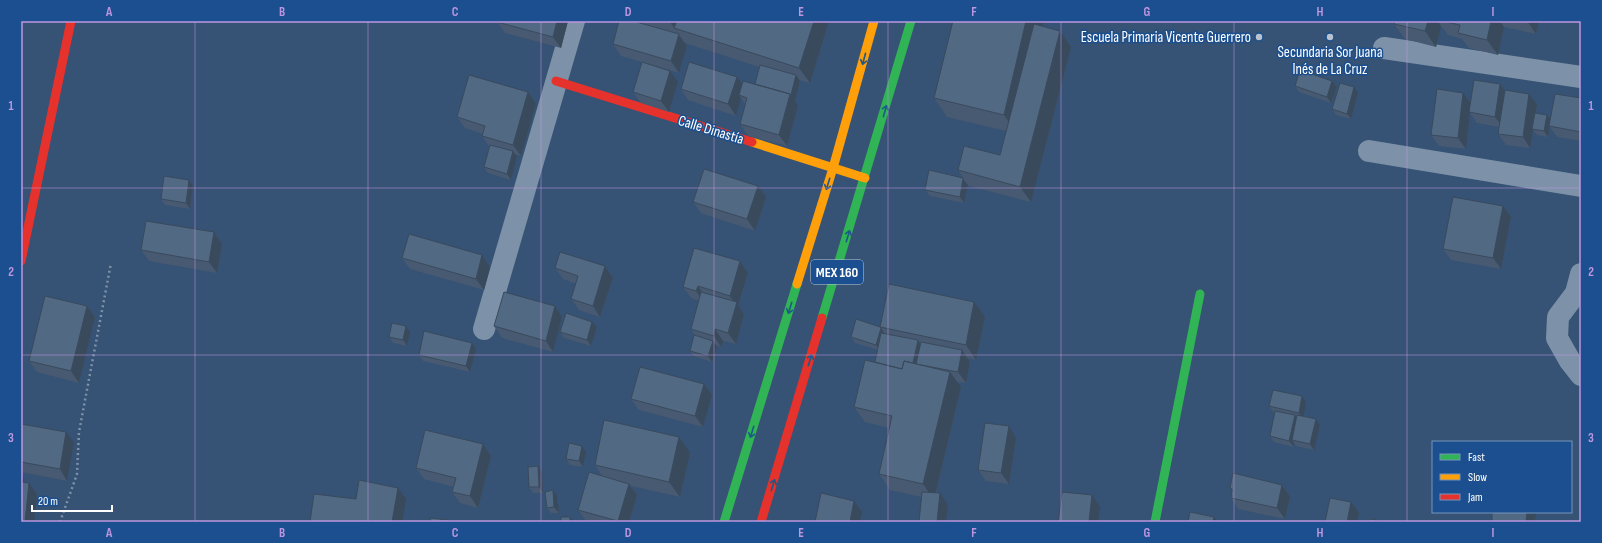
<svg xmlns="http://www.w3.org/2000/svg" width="1602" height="543" viewBox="0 0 1602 543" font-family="'Sofia Sans Condensed',sans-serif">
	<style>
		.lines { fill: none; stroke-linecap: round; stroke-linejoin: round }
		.path { stroke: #7d92a8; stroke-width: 2.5; stroke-dasharray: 2 3; stroke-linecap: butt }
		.street { stroke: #7d92a8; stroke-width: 22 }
		.fast { stroke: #30b455; stroke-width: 9 }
		.slow { stroke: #ff9f0a; stroke-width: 9 }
		.jam { stroke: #e5322d; stroke-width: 9 }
		.wall { fill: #475a72 }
		.shaded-wall { fill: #394a5c }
		.building { fill: #526984; stroke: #394a5c }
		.oneway { stroke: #1d5989 }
		.grid { fill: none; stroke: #bd96df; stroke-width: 1; stroke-opacity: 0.55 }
		.poi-dot { fill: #b9c2ce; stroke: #1b4f8f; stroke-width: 1.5 }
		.labels { text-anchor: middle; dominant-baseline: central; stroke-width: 3; stroke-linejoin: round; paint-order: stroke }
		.shield { fill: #1b4f8f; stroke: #bbcadd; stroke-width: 1 }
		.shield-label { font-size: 14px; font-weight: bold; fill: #fff }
		.poi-label { font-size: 15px; fill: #fff; stroke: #1b4f8f; text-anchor: end }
		.street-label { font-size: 15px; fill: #fff; stroke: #1b4f8f }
		.neatline { fill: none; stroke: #bd96df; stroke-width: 1.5 }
		.grid-label { font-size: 13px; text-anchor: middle; font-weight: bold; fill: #bd96df }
	</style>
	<rect width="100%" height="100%" fill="#365274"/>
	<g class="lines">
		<!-- path -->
		<path class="path" d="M60 522 77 474 79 432 111 263"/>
		<!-- street -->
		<path class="street" d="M1384 48 1581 77
			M1369 151 1581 186
			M1581 274 1576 293 1558 317 1557 338 1570 361 1581 375
			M484 329 574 21"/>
		<!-- fast -->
		<path class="fast" d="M822 318 911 21
			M724 522 797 284
			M1155 522 1200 294"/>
		<!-- slow -->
		<path class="slow" d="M752 142 865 178
			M797 284 833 168 874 21"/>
		<!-- jam -->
		<path class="jam" d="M556 81 752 142
			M21 261 71 21
			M761 522 822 318"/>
	</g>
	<!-- wall -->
	<path class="wall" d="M497 21H568L561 48 505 33 497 22Z
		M616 21H829L810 83 799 80 800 81 795 101 798 106 787 146 748 136 740 124 745 104 741 98 736 116 688 100 681 89 742 84H755L759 67 685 43 681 37 687 46 679 73 621 56 613 44 619 22Z
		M1044 21 1043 27 1071 47 1031 202 969 186 968 185 964 203 930 196 925 190 963 178 958 170 1000 155 1006 131 947 117 934 98Z
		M1395 21H1539L1536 34 1504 27 1498 55 1469 48 1462 39 1448 35 1441 26 1436 47 1405 39 1394 24Z
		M1332 81 1337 87 1331 103 1299 92 1295 86Z
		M678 82 669 112 641 103 633 92Z
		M1505 91 1537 105 1536 113 1550 119 1581 98V141L1557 137 1550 127 1548 137 1537 135 1533 130 1530 148 1506 145 1498 134 1499 127 1477 123 1470 113 1466 149 1439 146 1431 135 1471 104Z
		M1358 93 1351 119 1336 115 1332 109Z
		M536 104 521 156 515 154 517 157 511 180 488 173 484 167 489 146 482 136 483 134 465 128 457 117Z
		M193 186 190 209 165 205 161 199Z
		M766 197 755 231 701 213 693 202Z
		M1503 206 1511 217 1501 269 1451 260 1443 249Z
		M214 232 222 244 217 273 149 261 141 250Z
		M482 255 490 267 484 290 410 269 402 258Z
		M740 261 748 273 738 305 744 314 736 344 723 341 721 347 716 345 717 347 712 362 694 356 690 351 695 336 691 329 699 301 691 298 683 287Z
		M605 266 613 278 600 317 579 310 571 299 576 284 563 279 555 268Z
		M87 306 95 317 79 383 37 372 29 361Z
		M555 306 562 317 553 352 502 338 494 326Z
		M985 317 976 360 968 358 970 362 966 383 957 382 961 387 936 493 948 505 921 497 890 490 879 474 889 428 865 422 854 407 875 362 878 350 855 343 851 337 880 327Z
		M597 327 591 346 564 338 560 332Z
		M410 332 407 346 393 343 389 337Z
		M476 349 470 372 423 361 419 355Z
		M712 395 703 427 639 410 631 399Z
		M1306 402 1303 416 1316 419 1320 425 1314 450 1296 446 1294 443V447L1274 442 1270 436 1275 413 1273 412 1269 406Z
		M21 424 74 443 67 481 21 472Z
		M1009 426 1016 438 1009 484 986 481 978 470Z
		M483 444 491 456 478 508 460 503 452 492 454 487 424 479 416 468Z
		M586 452 583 467 570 465 566 459Z
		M690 453 680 497 631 486 637 495 629 522H590L586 521 578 510 602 476 595 465Z
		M542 472 543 493H533L529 487Z
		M1282 485 1290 497 1285 519 1238 509 1231 498 1232 492 1230 488Z
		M557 496 559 513H551L547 508Z"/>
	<!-- shaded-wall -->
	<path class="shaded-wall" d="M557 21H568L561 48 553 37Z
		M670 21H685L674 28 687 46 679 73 671 61 679 35 670 22Z
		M814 21H829L810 83 799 68Z
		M1026 21H1044L1017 134 1004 115Z
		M1428 21H1438L1441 26 1436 47 1425 31Z
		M1491 21H1500L1504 27 1498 55 1487 40Z
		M1527 21H1539L1536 34Z
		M1060 31 1071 47 1031 202 1020 187Z
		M670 71 678 82 669 112 661 101Z
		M796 75 800 81 795 101 798 106 787 146 779 135Z
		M737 77 745 88 739 95 741 98 736 116 728 104Z
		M1332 81 1337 87 1331 103 1327 97Z
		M1500 84 1508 96 1503 128 1495 117Z
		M1354 87 1358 93 1351 119 1347 114Z
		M528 92 536 104 521 156 513 145Z
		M1463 93 1471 104 1466 149 1458 138Z
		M1529 94 1537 105 1533 129H1532L1533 130 1530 148 1523 137Z
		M1547 115 1552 121 1549 126 1550 127 1548 137 1544 131Z
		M513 151 517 157 511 180 507 174Z
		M963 179 968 185 964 203 960 197Z
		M189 180 193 186 190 209 186 203Z
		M758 186 766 197 755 231 747 219Z
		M1503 206 1511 217 1501 269 1493 258Z
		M214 232 222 244 217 273 209 262Z
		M482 255 490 267 484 290 476 279Z
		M740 261 748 273 738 305 744 314 736 344 728 333 736 305 730 296Z
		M605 266 613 278 600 317 593 306Z
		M698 286 706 298 704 303 696 291Z
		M974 302 985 317 976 360 966 345Z
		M87 306 95 317 79 383 71 371Z
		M555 306 562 317 553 352 546 341Z
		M592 322 597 327 591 346 587 340Z
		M406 326 410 332 407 346 403 340Z
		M881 328 885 334 880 351 876 345Z
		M715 329 723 341 721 347 714 336Z
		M918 340 926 352 923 365H913Z
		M713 341 717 347 712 362 708 356Z
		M472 343 476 349 470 372 466 366Z
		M962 350 970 362 966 383 958 372Z
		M950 372 961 387 934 500 923 484Z
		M704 384 712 395 703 427 695 416Z
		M1302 396 1306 402 1303 419 1299 413Z
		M1295 415 1299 421 1292 440 1294 443V447L1289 441Z
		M1316 419 1320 425 1314 450 1310 444Z
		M1009 426 1016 438 1009 484 1001 473Z
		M66 432 74 443 67 481 60 469Z
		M679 437 690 453 680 497 669 482Z
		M483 444 491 456 478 508 470 496Z
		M582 446 586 452 583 467 579 461Z
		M538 466 542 472 543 493 539 487Z
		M21 474 24 479 23 493 21 490Z
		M29 483 37 494 34 522H25Z
		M629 484 637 495 629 522H618V521Z
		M1282 485 1290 497 1285 519 1277 508Z
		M398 488 406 499 402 522H392Z
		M553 490 557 496 559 513 554 507Z
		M940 493 948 505 946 522H937Z
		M1092 495 1100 507 1098 522H1089Z
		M854 501 862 512 860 522H850Z
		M1351 502 1359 513 1357 522H1347Z
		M1527 512H1536L1535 522H1526Z
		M570 517 574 522H570Z
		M1214 517 1218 522H1213Z"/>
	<!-- building -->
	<path class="building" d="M497 21H557L553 37 497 22Z
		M619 21H633L679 34 671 61 613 44Z
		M677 21H814L799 68 674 28Z
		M953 21H1026L1004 115 934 98Z
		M1395 21H1428L1425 31 1394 24Z
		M1442 21H1491L1487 40 1458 33 1460 25Z
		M1034 24 1060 31 1020 187 958 170 964 146 1000 155Z
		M642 62 670 71 661 101 633 92Z
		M689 62 737 77 728 104 681 89Z
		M760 65 796 75 791 95 790 94 755 84Z
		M1300 70 1332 81 1327 97 1295 86Z
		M469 75 528 92 513 145 482 136 485 126 457 117Z
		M1474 80 1500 84 1495 117 1469 112Z
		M743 81 790 94 779 135 740 124 747 98 739 95Z
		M1340 83 1354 87 1347 114 1332 109Z
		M1437 89 1463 93 1458 138 1431 135Z
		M1505 90 1529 94 1523 137 1498 134Z
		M1555 94 1581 98V132L1549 126Z
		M1535 113 1547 115 1544 131 1532 129Z
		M490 145 513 151 507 174 484 167Z
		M704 169 758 186 747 219 693 202Z
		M929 170 963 178V179L960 197 925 190Z
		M164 176 189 180 186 203 161 199Z
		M1453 197 1503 206 1493 258 1443 249Z
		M146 221 214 232 209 262 141 250Z
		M409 234 482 255 476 279 402 258Z
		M694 248 740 261 730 296 698 286 696 291 683 287Z
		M560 252 605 266 593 306 571 299 578 276 555 268Z
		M889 284 974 302 966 345 880 327Z
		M504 292 555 306 546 341 494 326Z
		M701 292 737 302 728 333 715 329 714 336 691 329Z
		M45 296 87 306 71 371 29 361Z
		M566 313 592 322 587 340 560 332Z
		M856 319 880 327 881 328 876 345 851 337Z
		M392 323 406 326 403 340 389 337Z
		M424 331 472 343 466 366 419 355Z
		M881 333 918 340 913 363 904 361 902 369 875 362Z
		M694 335 713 341 708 356 690 351Z
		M921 342 962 350 958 372 916 364Z
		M865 360 902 369 904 361 950 372 923 484 879 474 892 416 854 407Z
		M640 367 704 384 695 416 631 399Z
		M1273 390 1302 396 1299 413 1269 406Z
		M1275 411 1295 415 1289 441 1270 436Z
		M1297 415 1316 419 1310 444 1292 440Z
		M604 420 679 437 669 482 595 465Z
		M985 423 1009 426 1001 473 978 470Z
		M21 424 66 432 60 469 21 462Z
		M425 430 483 444 470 496 452 492 456 478 416 468Z
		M569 443 582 446 579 461 566 459Z
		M538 466 539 487H529L528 467Z
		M589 472 629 484 618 521 578 510Z
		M1233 473 1282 485 1277 508 1231 498 1232 489 1230 488Z
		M359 480 398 488 392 522H377L372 521V522H310L314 494 356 499Z
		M21 482 29 483 25 522H21Z
		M553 490 554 507 547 508 545 492Z
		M922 492 940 493 937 522H919Z
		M1062 492 1092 495 1089 522H1058Z
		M821 493 854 501 850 522H815Z
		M1330 498 1351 502 1347 522H1325Z
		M1190 512 1214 517 1213 522H1188Z
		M1492 512H1527L1526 522H1492Z
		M561 517H570V522H561Z
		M431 518 464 522H430Z
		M1370 519 1388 522H1369Z"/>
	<!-- one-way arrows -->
	<defs><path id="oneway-shaft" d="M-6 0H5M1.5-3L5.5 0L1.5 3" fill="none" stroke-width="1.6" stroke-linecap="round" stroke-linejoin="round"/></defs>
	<g class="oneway">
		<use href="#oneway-shaft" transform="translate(864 59) rotate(105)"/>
		<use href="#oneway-shaft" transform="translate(885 111) rotate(-74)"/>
		<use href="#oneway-shaft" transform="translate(828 184) rotate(107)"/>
		<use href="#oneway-shaft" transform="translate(848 236) rotate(-73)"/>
		<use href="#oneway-shaft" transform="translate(790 308) rotate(107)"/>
		<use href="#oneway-shaft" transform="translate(810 360) rotate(-73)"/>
		<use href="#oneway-shaft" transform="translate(752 432) rotate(107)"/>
		<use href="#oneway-shaft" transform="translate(773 485) rotate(-73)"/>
	</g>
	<!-- grid -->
	<path class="grid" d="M195 21V522M368 21V522M541 21V522M714 21V522M888 21V522M1061 21V522M1234 21V522M1407 21V522M21 188H1581M21 355H1581"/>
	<!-- markers -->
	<g class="poi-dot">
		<circle cx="1259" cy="37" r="4"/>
		<circle cx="1330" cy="37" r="4"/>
	</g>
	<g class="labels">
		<!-- shield labels -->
		<rect class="shield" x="811" y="260" width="52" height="24" rx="3"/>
		<g class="shield-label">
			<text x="837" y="272">MEX 160</text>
		</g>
		<!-- poi labels -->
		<g class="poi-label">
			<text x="1251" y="37">Escuela Primaria Vicente Guerrero</text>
			<text x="1330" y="52" text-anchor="middle">Secundaria Sor Juana<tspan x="1330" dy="17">Inés de La Cruz</tspan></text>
		</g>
		<!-- street labels -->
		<g class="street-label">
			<text transform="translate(711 130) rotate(17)">Calle Dinastía</text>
		</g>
	</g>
	<!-- border -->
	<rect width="1602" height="543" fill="none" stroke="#1b4f8f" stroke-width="44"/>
	<!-- legend -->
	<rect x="1432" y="441" width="140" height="72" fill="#1b4f8f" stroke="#7695bc"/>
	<rect x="1440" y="454" width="20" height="6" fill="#30b455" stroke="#7695bc"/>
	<text x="1468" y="461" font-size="12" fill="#ffffff">Fast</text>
	<rect x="1440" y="474" width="20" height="6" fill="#ff9f0a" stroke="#7695bc"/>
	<text x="1468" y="481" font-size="12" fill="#ffffff">Slow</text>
	<rect x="1440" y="494" width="20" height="6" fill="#e5322d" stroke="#7695bc"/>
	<text x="1468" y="501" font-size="12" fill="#ffffff">Jam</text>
	<!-- scale -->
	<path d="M32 505v6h80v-6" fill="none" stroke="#ffffff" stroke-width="2"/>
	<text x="38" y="505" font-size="12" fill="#ffffff" stroke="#1b4f8f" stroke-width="3" paint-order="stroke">20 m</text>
	<rect x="22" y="22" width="1558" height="499" class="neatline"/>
	<g class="grid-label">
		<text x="109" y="16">A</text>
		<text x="282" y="16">B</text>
		<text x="455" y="16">C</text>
		<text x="628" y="16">D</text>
		<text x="801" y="16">E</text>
		<text x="974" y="16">F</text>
		<text x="1147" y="16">G</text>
		<text x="1320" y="16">H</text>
		<text x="1493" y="16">I</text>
		<text x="11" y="110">1</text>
		<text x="1591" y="110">1</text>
		<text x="11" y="276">2</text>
		<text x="1591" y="276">2</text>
		<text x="11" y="442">3</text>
		<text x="1591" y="442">3</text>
		<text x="109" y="537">A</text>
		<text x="282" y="537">B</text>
		<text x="455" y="537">C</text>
		<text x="628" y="537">D</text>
		<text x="801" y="537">E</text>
		<text x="974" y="537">F</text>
		<text x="1147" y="537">G</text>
		<text x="1320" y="537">H</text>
		<text x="1493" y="537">I</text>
	</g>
</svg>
